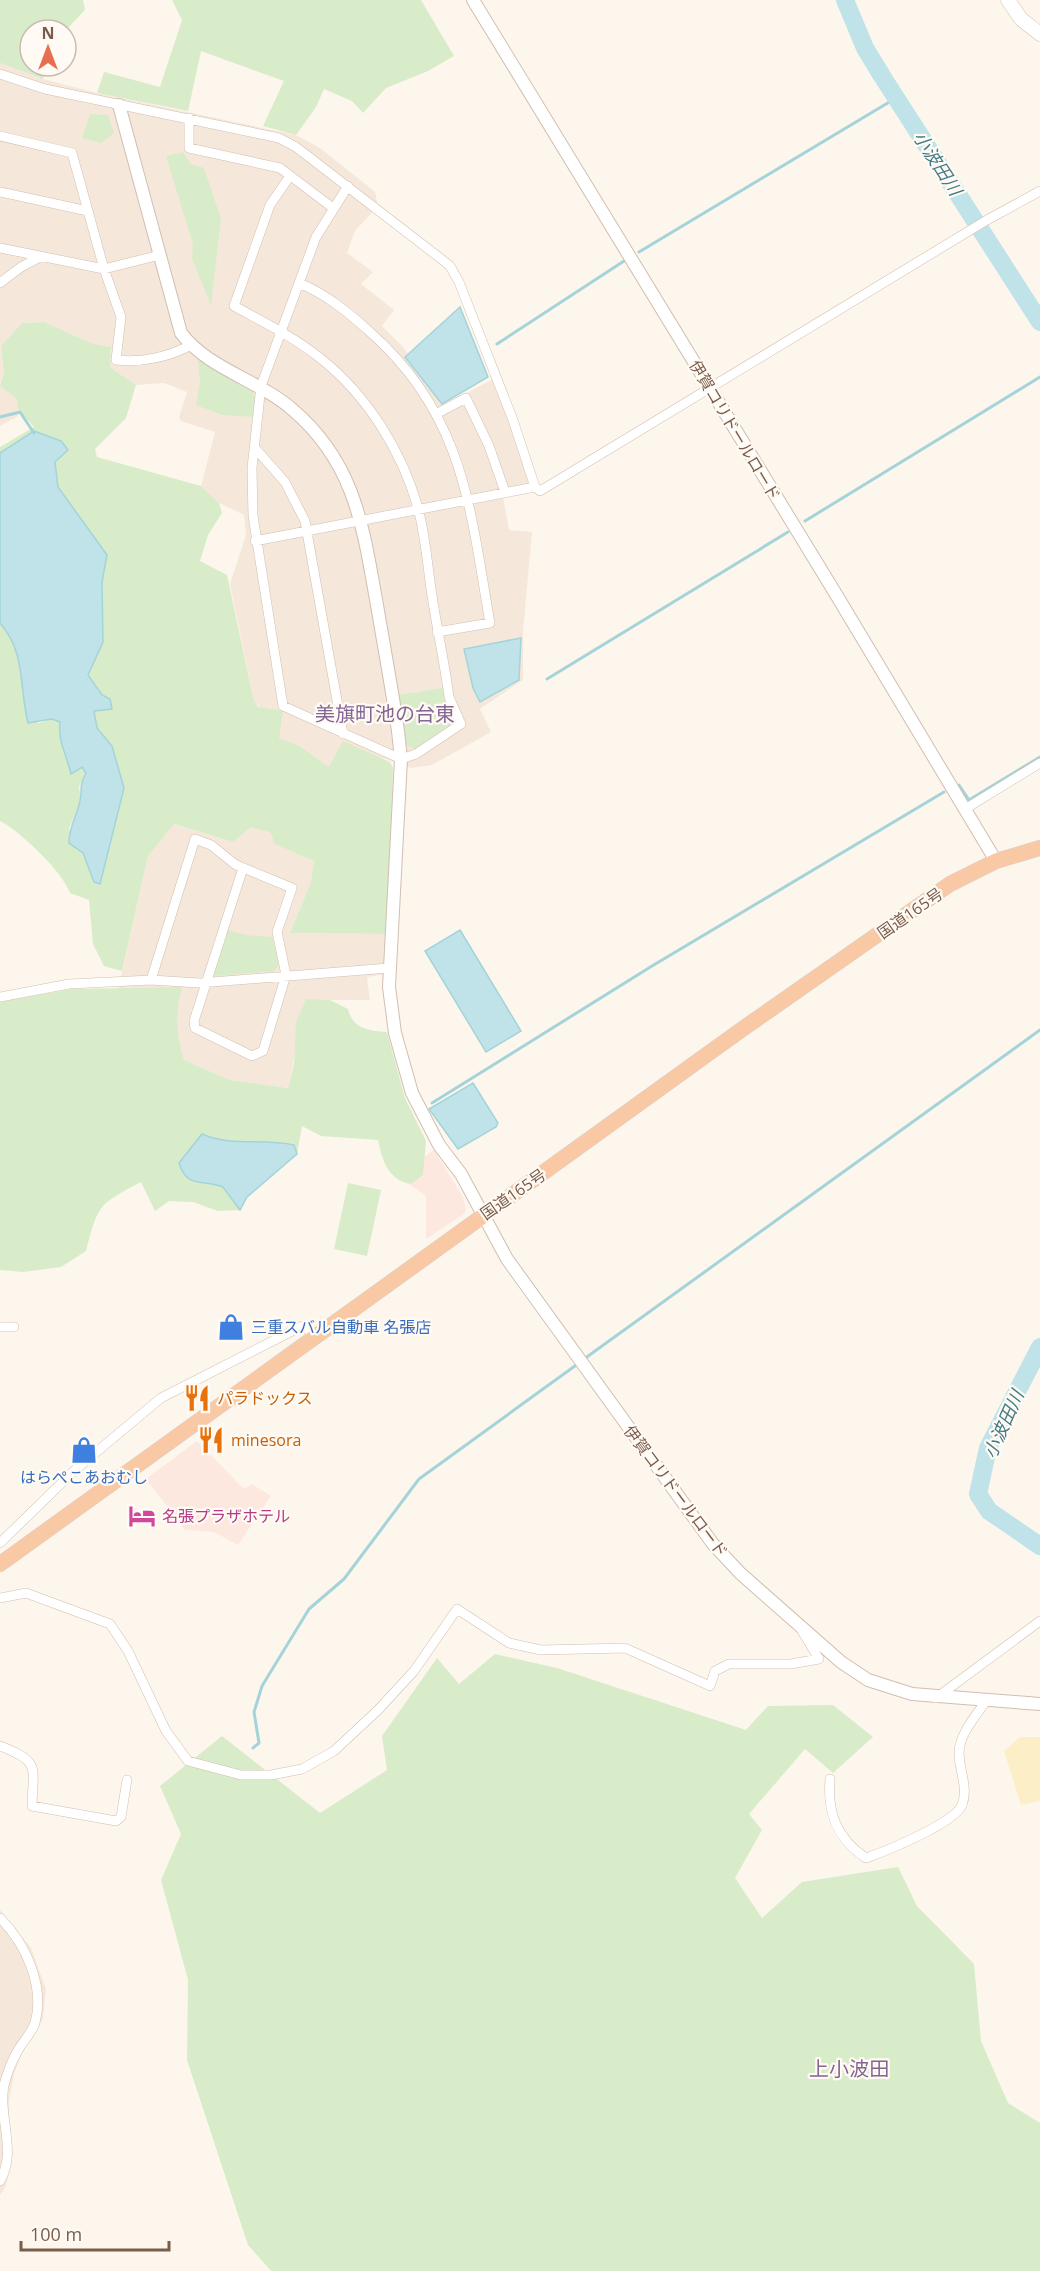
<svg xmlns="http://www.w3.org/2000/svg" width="1040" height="2271" viewBox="0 0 1040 2271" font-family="'Open Sans','Noto Sans JP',sans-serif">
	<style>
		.residential { fill: #f5e8da }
		.commercial { fill: #fde8e0 }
		.green { fill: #d8ecc9 }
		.sand { fill: #fcefc7 }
		.water { fill: #bfe3e8; stroke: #a5d3da; stroke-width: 1.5 }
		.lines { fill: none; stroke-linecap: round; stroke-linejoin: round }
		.stream { stroke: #a5d3da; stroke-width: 3 }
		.river { stroke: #bfe3e8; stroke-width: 18 }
		.minor-casing { stroke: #d1beb0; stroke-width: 10 }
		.tertiary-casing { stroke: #d1beb0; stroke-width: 14 }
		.secondary-casing { stroke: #d6c0b0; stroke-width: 15 }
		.trunk-casing { stroke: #dad1cd; stroke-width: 16 }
		.minor { stroke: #fff; stroke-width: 9 }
		.tertiary { stroke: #fff; stroke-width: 12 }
		.secondary { stroke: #fff; stroke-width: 14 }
		.trunk { stroke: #f9c8a4; stroke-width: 15 }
		.labels { text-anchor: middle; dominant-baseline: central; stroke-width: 4.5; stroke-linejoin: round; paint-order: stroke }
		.street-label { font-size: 16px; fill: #7a5c4d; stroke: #fffaf3 }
		.shop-label { font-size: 16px; fill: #366cbe; stroke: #fffaf3; text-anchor: start }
		.food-label { font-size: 16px; fill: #c56008; stroke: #fffaf3; text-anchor: start }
		.hotel-label { font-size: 16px; fill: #b23c85; stroke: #fffaf3; text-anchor: start }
		.water-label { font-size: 18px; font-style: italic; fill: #437c86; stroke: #fffaf3 }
		.quarter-label { font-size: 20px; fill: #846695; stroke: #fffaf3 }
	</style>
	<rect width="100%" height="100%" fill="#fdf6ec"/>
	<!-- residential -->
	<path class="residential" d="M0 63 43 79 97 93 296 135 320 148 375 192 378 206 355 231 347 253 373 272 361 284 394 310 382 326 403 347 441 402 446 404 493 379 527 467 530 492 503 497 509 530 532 532 523 632V680L480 709 491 732 432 765 411 768 383 758 330 768 300 746 278 738 253 697 230 584 246 535 244 515 219 503 201 486 215 432 181 421 179 417 187 392 164 383 136 385 110 367 111 347 93 344 43 322 22 323 1 346 4 373 0 385Z
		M0 386 18 399V416L0 426Z
		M173 824 233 842 251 827 271 833 274 844 314 861 311 882 290 933 388 934 385 974 367 977 370 1000H306L288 1088 230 1080 184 1060 177 1039 176 1007 181 987 118 990 148 856Z
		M0 1910 31 1948 46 1989 43 2019 22 2053 14 2074 9 2101 10 2169 6 2186 0 2195Z"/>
	<!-- commercial -->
	<path class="commercial" d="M434 1150 463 1197 466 1210 464 1214 426 1239V1196L409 1184 423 1175 424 1157Z
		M197 1441 244 1489 252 1484 271 1496 238 1545 214 1532 185 1530 146 1479Z"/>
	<!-- green -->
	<path class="green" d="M0 0H83L85 10 66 30H30V66H46L43 79 0 63Z
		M172 0H421L454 56 428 71 386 88 363 113 352 101 324 89 316 107 296 135 263 126 284 81 201 51 188 111 97 93 104 72 160 87 182 20Z
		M90 114 108 115 114 133 101 143 82 138Z
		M183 152 191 164 204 168 221 219 211 305 192 259 193 244 166 156Z
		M44 322 93 344 111 347 110 367 136 385 126 418 95 449 97 457 201 486 219 503 222 513 208 535 200 561 227 575 253 697 258 707 283 711 279 738 300 746 329 767 343 741 390 762 393 768 388 934 290 933 311 882 314 861 274 844 271 833 251 827 233 842 174 824 148 856 122 971 104 966 93 944 89 900 70 893C63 872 20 831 0 821V623C22 647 26 684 26 716L39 723 52 719 60 722C58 741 66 754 71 773L83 766 86 774 79 786 81 799 69 829 89 866 94 882 100 884 124 788 112 746 97 728 94 711 112 709 88 675 103 642 102 582 107 555 58 487 55 462 34 431 0 453V447L34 427 18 409 17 399 0 386 4 373 1 346 22 323Z
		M198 359 251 388 255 397 254 417 222 415 196 405 200 382Z
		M443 688 452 720 450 725 415 749 406 745 399 695Z
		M227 930 246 935 272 937 279 965 274 971 215 976 213 973Z
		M182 987C175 1013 176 1035 184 1060L230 1080 288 1088 294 1064 296 1022 306 999 330 1000 348 1009C353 1029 369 1031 387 1032L405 1098 426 1141 423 1175 411 1184C388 1180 382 1160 378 1140L321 1136 302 1126 297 1154 293 1145C263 1142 229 1146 202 1134L184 1156 214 1183 223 1187 240 1210 218 1211 193 1202 169 1201 155 1211 141 1182C98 1205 99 1203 86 1251L61 1267 23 1272 0 1270V1002L72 989Z
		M348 1183 381 1190 367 1256 334 1249Z
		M495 1654 557 1668 746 1730 768 1706 833 1705 873 1737 833 1773 805 1749 749 1814 762 1830 735 1878 762 1918 802 1882 898 1867 917 1906 974 1964 981 2041 1008 2103 1040 2123V2271H271L248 2245 187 2060 188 1980 161 1880 181 1834 160 1786 222 1736 320 1813 387 1770 382 1736 437 1658 459 1684Z"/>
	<!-- sand -->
	<path class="sand" d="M1020 1737H1040V1801L1021 1805 1004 1751Z"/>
	<!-- water -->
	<path class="water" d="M460 307 488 377 442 404 405 357Z
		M34 431 61 441 68 450 55 462 58 487 107 555 102 582 103 642 88 675 102 695 110 699 112 709 94 711 97 728 112 746 124 788 100 884 94 882 83 853 69 843C69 826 77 816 80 801 83 788 78 789 86 773L82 767 71 774C66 753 58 742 60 722L52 719 28 723C19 687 26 652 0 623V453Z
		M521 638 519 680 480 702 473 688 464 649Z
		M460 930 521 1031 486 1052 425 951Z
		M473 1083 498 1123 496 1127 458 1149 429 1109Z
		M202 1134C232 1147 262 1138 294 1145L297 1154 247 1197 240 1210 223 1187C202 1179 187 1189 179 1163Z"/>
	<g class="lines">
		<!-- stream -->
		<path class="stream" d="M639 252 896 98
			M497 344 624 261
			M0 417 20 412 34 433
			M805 521 1040 377
			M547 679 788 532
			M959 785 969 800 1040 757
			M432 1103 652 966 944 792
			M584 1359 1040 1030
			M253 1748 259 1743 254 1712 262 1686 309 1609 344 1579 419 1479 579 1363"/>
		<!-- river -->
		<path class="river" d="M845 0 865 48 882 76 1040 322
			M1040 1347 988 1448 978 1494 989 1511 1040 1546"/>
		<defs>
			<path id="minor" d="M0 74 45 89 279 138 296 147 440 258 450 266 459 282 513 420 535 487 540 491 987 220 1040 191
				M189 118V148L280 168 333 208
				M0 136 72 153 104 269 121 317 116 360C140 363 169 357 191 345
				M290 176 270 205 234 306C263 322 294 337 320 358 367 395 402 451 418 508 426 538 428 572 433 602 438 634 445 665 449 697L461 724 416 754 401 759 283 706 253 516 252 468 261 386 316 237 348 186
				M0 192 88 211
				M0 248 104 269 160 255
				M0 283 21 267 42 256
				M299 283C326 294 349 313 370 332 464 415 470 508 490 623L437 632
				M436 414 466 398 489 446 505 492
				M255 448 285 482 305 521 343 734
				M255 541 535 487
				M965 809 1040 763
				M151 980 195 839 211 845 236 865 292 888 277 932 286 975 263 1051 252 1056 195 1028 194 1021 243 868
				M0 997 69 984 151 980 199 983 389 968
				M0 1327H14
				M0 1543 76 1469 161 1398 302 1326 317 1336
				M0 1598 26 1593 110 1624 128 1651 166 1731 188 1761 241 1775H271L302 1769 334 1751 378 1710 414 1671 457 1609 509 1643 541 1650 625 1648 710 1686 715 1671 729 1664H791L819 1659 802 1631
				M936 1698 1040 1621
				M0 1746C41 1762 33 1766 32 1806L116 1821 121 1817 127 1780
				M830 1779C827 1813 837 1839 866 1858 886 1851 955 1823 962 1805 970 1785 955 1763 960 1745 964 1729 977 1714 986 1701
				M0 1918C26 1944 45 1986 35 2023 33 2031 24 2040 20 2047 13 2058 3 2081 3 2094 1 2123 16 2154 0 2181"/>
			<path id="tertiary" d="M473 0 837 596 996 861
				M119 105 181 333C208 369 259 380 293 410 356 464 363 528 377 605 384 647 392 689 398 731L401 759 389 987 395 1033 412 1093 439 1145 461 1174 507 1259 713 1544 740 1573 841 1662 868 1680 912 1694 1040 1704"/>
			<path id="secondary" d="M1008 0 1021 19 1040 34"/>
			<path id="trunk" d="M0 1564 741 1030 950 884 996 861 1040 848"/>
		</defs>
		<!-- minor casing -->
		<use href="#minor" class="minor-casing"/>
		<!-- tertiary casing -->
		<use href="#tertiary" class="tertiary-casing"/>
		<!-- secondary casing -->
		<use href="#secondary" class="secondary-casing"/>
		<!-- trunk casing -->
		<use href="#trunk" class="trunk-casing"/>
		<!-- minor -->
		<use href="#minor" class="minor"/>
		<!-- tertiary -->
		<use href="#tertiary" class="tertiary"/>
		<!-- secondary -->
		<use href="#secondary" class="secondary"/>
		<!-- trunk -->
		<use href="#trunk" class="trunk"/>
	</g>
	<!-- icons -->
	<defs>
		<symbol id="shop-bare" viewBox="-9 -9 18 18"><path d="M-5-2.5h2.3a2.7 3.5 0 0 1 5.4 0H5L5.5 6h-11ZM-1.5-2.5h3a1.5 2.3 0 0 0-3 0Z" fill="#3f7fe0" stroke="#fffaf3" stroke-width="2.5" paint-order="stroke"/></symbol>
		<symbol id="restaurant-bare" viewBox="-9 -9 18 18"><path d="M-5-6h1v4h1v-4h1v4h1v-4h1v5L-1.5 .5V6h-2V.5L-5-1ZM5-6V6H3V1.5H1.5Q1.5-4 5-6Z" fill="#e8710a" stroke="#fffaf3" stroke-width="2.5" paint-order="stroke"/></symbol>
		<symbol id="hotel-bare" viewBox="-9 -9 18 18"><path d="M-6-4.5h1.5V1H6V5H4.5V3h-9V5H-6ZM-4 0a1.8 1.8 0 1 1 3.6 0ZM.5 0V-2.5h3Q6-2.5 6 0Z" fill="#d1479c" stroke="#fffaf3" stroke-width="2.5" paint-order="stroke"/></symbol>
	</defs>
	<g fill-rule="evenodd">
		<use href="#shop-bare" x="212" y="1308" width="38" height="38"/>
		<use href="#restaurant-bare" x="178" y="1379" width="38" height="38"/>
		<use href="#restaurant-bare" x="192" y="1421" width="38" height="38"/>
		<use href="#shop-bare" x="65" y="1431" width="38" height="38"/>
		<use href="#hotel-bare" x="123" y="1497" width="38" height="38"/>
	</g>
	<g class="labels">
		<!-- street labels -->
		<g class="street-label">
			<text transform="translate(735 430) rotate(59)">伊賀コリドールロード</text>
			<text transform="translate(910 913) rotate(-35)">国道165号</text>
			<text transform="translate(513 1194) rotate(-35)">国道165号</text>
			<text transform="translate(676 1491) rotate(53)">伊賀コリドールロード</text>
		</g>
		<!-- shop labels -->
		<g class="shop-label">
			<text x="251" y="1327">三重スバル自動車 名張店</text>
			<text x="84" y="1477" text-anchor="middle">はらぺこあおむし</text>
		</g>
		<!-- food labels -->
		<g class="food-label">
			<text x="217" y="1398">パラドックス</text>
			<text x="231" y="1440">minesora</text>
		</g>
		<!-- hotel labels -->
		<g class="hotel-label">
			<text x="162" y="1516">名張プラザホテル</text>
		</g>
		<!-- water labels -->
		<g class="water-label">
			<text transform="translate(938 163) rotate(57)">小波田川</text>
			<text transform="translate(1003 1424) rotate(-66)">小波田川</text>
		</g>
		<!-- quarter labels -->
		<g class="quarter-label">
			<text x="385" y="713">美旗町池の台東</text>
			<text x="849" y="2068">上小波田</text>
		</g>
	</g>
	<!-- north arrow -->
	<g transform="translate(48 48)"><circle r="28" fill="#fffaf3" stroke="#cabbb1" stroke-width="1.5"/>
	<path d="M0-4.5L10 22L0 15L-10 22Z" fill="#e76f51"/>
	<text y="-9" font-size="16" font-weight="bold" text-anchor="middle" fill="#7a5c4d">N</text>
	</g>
	<!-- scale -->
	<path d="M21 2241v9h148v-9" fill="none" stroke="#7a5c4d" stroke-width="3"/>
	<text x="30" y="2241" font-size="18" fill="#7a5c4d" stroke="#fffaf3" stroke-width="4.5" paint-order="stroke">100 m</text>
</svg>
